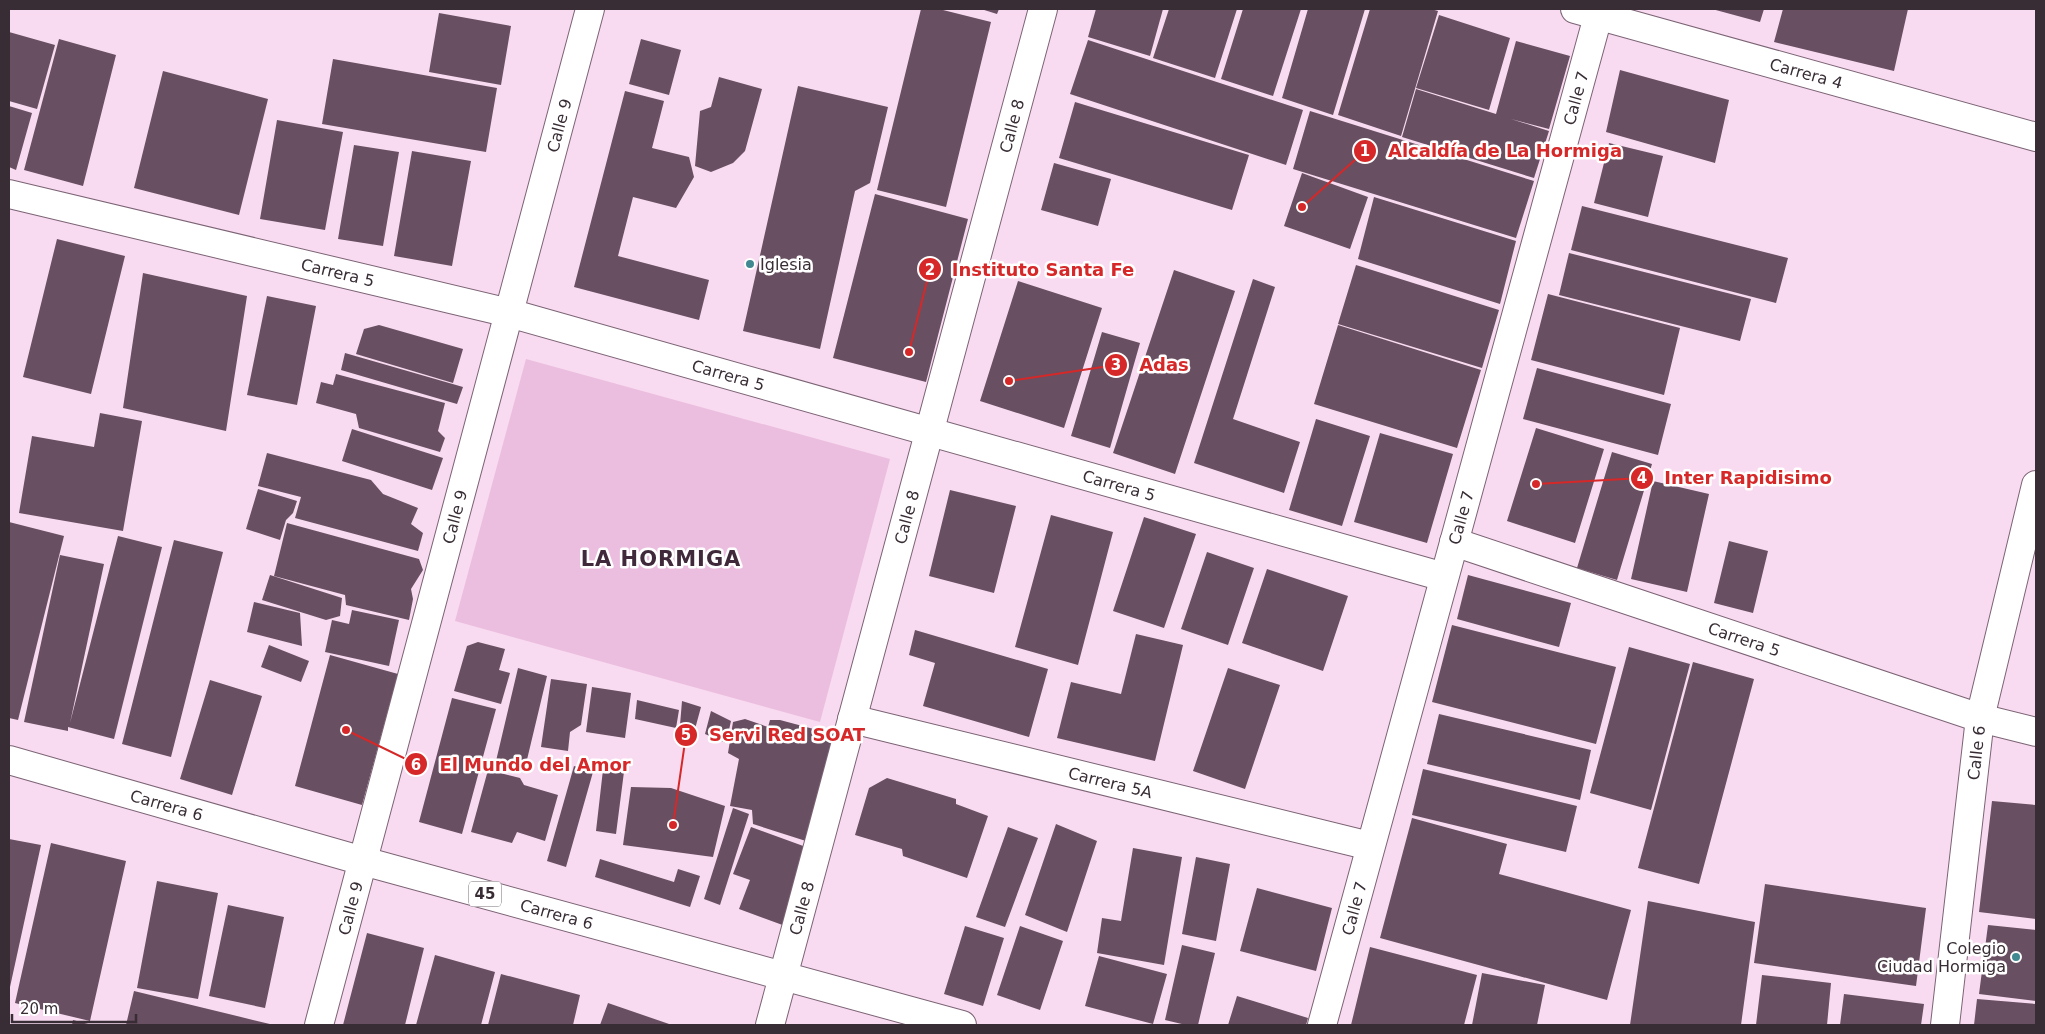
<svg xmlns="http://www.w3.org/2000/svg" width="2045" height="1034" viewBox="0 0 2045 1034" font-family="'DejaVu Sans',sans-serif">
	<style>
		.green { fill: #ebbedf }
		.building { fill: #684f61 }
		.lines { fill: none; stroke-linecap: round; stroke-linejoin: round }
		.minor-casing { stroke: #7c6375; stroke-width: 30 }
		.major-casing { stroke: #7c6375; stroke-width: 30 }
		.minor { stroke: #fff; stroke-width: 28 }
		.major { stroke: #fff; stroke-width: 28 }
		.poi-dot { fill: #418890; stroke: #fff; stroke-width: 2 }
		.labels { text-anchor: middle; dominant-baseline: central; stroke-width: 5; stroke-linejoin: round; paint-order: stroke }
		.shield { fill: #fff; stroke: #746c72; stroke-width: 1 }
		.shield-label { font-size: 15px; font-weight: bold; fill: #382d35 }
		.street-label { font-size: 16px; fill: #382d35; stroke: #fff }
		.poi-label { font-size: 16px; fill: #382d35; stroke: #fff; text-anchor: start }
		.district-label { font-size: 21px; font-weight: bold; letter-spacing: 1px; fill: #3f293a; stroke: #fff }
		.leader { fill: none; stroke: #d62828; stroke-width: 2 }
		.callout-dot { fill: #d62828; stroke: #fff; stroke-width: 2 }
		.mark-label { font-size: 15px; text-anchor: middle; font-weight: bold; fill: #fff }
		.callout-label { font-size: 18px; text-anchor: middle; font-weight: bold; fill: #d62828; stroke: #fff; stroke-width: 5; stroke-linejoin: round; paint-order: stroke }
	</style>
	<rect width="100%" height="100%" fill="#f8dbf0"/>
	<!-- green -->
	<path class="green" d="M526 359 890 459 820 722 455 621Z"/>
	<!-- building -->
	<path class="building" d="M921 9H939L991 22 946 207 877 190Z
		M981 9H999L997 14Z
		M1096 9H1163L1150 56 1088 37Z
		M1169 9H1237L1215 78 1153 58Z
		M1243 9H1301L1273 96 1221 79Z
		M1308 9H1365L1333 115 1282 98Z
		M1370 9H1431L1438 11 1401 136 1338 115Z
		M1712 9H1764L1760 22Z
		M1783 9H1908L1894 71 1774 42Z
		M439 13 511 26 501 85 429 72Z
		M1439 15 1510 38 1489 110 1416 88Z
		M9 32 55 45 37 109 9 101Z
		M59 39 116 55 83 186 24 170Z
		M641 39 681 50 669 95 629 84Z
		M1088 40 1303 110 1286 165 1070 94Z
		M1516 41 1570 56 1549 129 1511 119 1549 131 1534 178 1402 137 1416 89 1496 114Z
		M333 59 497 88 486 152 322 124Z
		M1620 70 1729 100 1715 163 1606 132Z
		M163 71 268 99 239 215 134 188Z
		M719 77 762 89 745 151 733 163 711 172 695 166 700 111 711 107Z
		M798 86 888 107 870 183 855 191 820 349 743 331Z
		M625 91 664 101 652 148 689 157 694 177 676 208 633 197 618 256 709 280 699 320 574 287Z
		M1075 102 1249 155 1232 210 1059 158Z
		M9 106 32 113 16 170 9 167Z
		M1310 111 1534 181 1516 238 1293 169Z
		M277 120 343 132 325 230 260 219Z
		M1609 143 1663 156 1648 217 1594 203Z
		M354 145 399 152 383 246 338 239Z
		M412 151 471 161 452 266 394 256Z
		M1054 163 1111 179 1098 226 1041 210Z
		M1302 173 1368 197 1350 249 1284 226Z
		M875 194 968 219 926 382 833 358Z
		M1374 197 1516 241 1500 304 1358 259Z
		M1582 206 1788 258 1776 303 1571 250Z
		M57 239 125 256 91 394 23 377Z
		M1569 253 1751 299 1740 341 1559 295Z
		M1356 265 1499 310 1482 368 1338 324Z
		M1174 270 1235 291 1175 474 1113 453Z
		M143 273 247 296 226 431 123 408Z
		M1253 279 1275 287 1233 419 1300 442 1284 493 1194 463Z
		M1018 281 1102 308 1064 428 980 401Z
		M1548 294 1680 328 1664 395 1531 360Z
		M267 296 316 306 297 405 247 395Z
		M379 325 463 349 453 383 356 354 364 329Z
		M1338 325 1481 370 1457 448 1314 404Z
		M1102 332 1140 343 1110 448 1071 436Z
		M345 353 463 387 457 404 341 370Z
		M1537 368 1671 404 1658 455 1523 419Z
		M336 374 445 403 438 431 445 438 440 452 359 428 356 414 316 403 321 382 333 385Z
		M100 413 142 421 123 531 19 513 32 436 94 447Z
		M1316 419 1370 436 1342 526 1289 510Z
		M1536 428 1604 449 1575 543 1507 521Z
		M352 429 443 458 432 490 342 461Z
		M1380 433 1453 454 1427 543 1354 522Z
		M1612 452 1652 464 1617 580 1577 568Z
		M267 453 371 480 383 494 418 508 411 524 423 533 418 551 295 518 301 497 258 486Z
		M1653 481 1709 494 1687 592 1631 579Z
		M258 489 297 501 293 513 286 520 280 540 246 529Z
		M950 490 1016 506 994 593 929 576Z
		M1051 515 1113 532 1078 665 1015 647Z
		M1144 517 1196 534 1164 628 1113 611Z
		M9 522 64 536 18 720 9 718Z
		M287 523 419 559 423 570 411 589 413 599 409 620 346 605 345 595 274 576Z
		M118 536 162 547 114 739 68 727V731L24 722 60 555 104 564 70 723Z
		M174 540 223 552 171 757 122 744Z
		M1729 541 1768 551 1753 613 1714 603Z
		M1207 552 1254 568 1228 645 1181 629Z
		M1267 569 1348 596 1323 671 1242 643Z
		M270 575 342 598 340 616 326 620 262 600Z
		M1468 575 1571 603 1559 647 1457 619Z
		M254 602 300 613 302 646 247 632Z
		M352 610 399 620 389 666 325 652 332 620 349 624Z
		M1452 625 1616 667 1596 744 1432 702Z
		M915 630 1048 669 1029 737 923 706 935 663 909 655Z
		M1136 634 1183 645 1155 761 1057 738 1071 682 1121 694Z
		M478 642 505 649 499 670 510 673 501 704 454 691 467 646Z
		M269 645 309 661 301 682 261 667Z
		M1629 647 1690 664 1651 810 1590 793Z
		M330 655 398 674 362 805 295 786Z
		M1693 662 1754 679 1699 884 1638 868Z
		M518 668 547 676 525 768 496 761Z
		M1228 668 1280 685 1245 789 1193 771Z
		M551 679 587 684 581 725 570 732 568 751 541 747Z
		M210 680 262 696 232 795 180 779Z
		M592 687 631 693 625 738 586 732Z
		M452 698 496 709 462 834 419 822Z
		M637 700 679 710 676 728 635 719Z
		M682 701 701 707 695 729 680 725Z
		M711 711 731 721 726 743 705 734Z
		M1439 714 1591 750 1580 800 1427 764Z
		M745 719 768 727 770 720H780L836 735 809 842 753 824 752 810 730 806 739 759 728 753 733 722Z
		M604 761 625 764 616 834 596 831Z
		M574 766 593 772 566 867 547 861Z
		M1423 769 1577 806 1566 852 1412 815Z
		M488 770 520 778 524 785 558 795 545 841 517 832 512 843 471 832Z
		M887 778 956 799V804L988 816 967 878 903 856 902 849 855 835 869 788Z
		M631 787 671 788 725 806 713 857 623 845Z
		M1992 801 2036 805V919L1979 912Z
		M733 808 749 814 720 905 704 899Z
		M1412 818 1507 844 1499 874 1631 910 1607 1000 1380 938Z
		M1056 824 1097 841 1067 932 1025 915Z
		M751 827 817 851 788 927 739 909 750 880 733 874Z
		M1008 827 1038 838 1005 927 976 917Z
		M9 839 41 845 10 987H9Z
		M51 843 126 861 90 1021 15 1003Z
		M1133 848 1182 857 1164 965 1097 953 1102 918 1121 921Z
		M1196 857 1230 864 1216 941 1182 934Z
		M600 859 674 882 678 869 700 876 690 907 595 877Z
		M157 881 218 893 198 999 137 988Z
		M1765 884 1926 908 1916 986 1754 963Z
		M1257 888 1332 908 1316 971 1240 951Z
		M1648 901 1755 922 1741 1025H1630Z
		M228 905 284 917 265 1008 209 996Z
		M1988 925 2036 930V1001L1979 994Z
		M965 926 1004 938 983 1006 944 994Z
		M1020 926 1063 941 1040 1010 997 995Z
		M367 933 424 948 405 1025H343Z
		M1182 945 1215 953 1198 1025H1186L1165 1020Z
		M1370 947 1477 975 1464 1025H1351Z
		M435 955 495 972 481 1025H416Z
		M1099 956 1167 974 1153 1024 1085 1006Z
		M1482 973 1545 985 1537 1025H1472Z
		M501 974 580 995 573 1025H488Z
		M1762 975 1831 983 1827 1025H1756Z
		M134 991 274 1025H126Z
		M1844 994 1924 1004 1921 1025H1840Z
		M1237 996 1308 1018 1306 1025H1228Z
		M1977 999 2036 1004V1025H1974Z
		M608 1003 672 1025H600Z
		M73 1020 92 1025H72Z"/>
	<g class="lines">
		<defs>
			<g id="minor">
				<path id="s1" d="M1575 9 2036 137"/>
				<path id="s2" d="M9 194 509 313 1444 577"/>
				<path id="s3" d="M1454 542 1980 718 2036 732"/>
				<path id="s4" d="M852 719 1370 846"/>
				<path id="s5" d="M319 1025 590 9"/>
				<path id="s6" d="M770 1025 1043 9"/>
				<path id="s7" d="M1322 1025 1600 9"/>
				<path id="s8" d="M1945 1025 1980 718 2036 485"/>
			</g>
			<g id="major">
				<path id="s9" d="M9 760 363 861 962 1025"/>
			</g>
		</defs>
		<!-- minor casing -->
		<use href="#minor" class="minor-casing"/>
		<!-- major casing -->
		<use href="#major" class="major-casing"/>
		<!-- minor -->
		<use href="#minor" class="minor"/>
		<!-- major -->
		<use href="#major" class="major"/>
	</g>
	<!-- markers -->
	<g class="poi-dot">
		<circle cx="750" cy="264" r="5"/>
		<circle cx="2016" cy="957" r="5"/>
	</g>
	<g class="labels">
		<!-- shield labels -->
		<rect class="shield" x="469" y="881.5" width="32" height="25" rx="4"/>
		<g class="shield-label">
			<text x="485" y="894">45</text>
		</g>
		<!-- street labels -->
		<g class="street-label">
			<text stroke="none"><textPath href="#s1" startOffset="240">Carrera 4</textPath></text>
			<text stroke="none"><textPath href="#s7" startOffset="961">Calle 7</textPath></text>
			<text stroke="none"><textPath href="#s5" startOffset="931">Calle 9</textPath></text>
			<text stroke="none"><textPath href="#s6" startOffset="931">Calle 8</textPath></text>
			<text stroke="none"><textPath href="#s2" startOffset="338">Carrera 5</textPath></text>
			<text stroke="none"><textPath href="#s2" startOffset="742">Carrera 5</textPath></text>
			<text stroke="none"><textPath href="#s2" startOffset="1148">Carrera 5</textPath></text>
			<text stroke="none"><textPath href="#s5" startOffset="526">Calle 9</textPath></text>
			<text stroke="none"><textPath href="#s6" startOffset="526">Calle 8</textPath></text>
			<text stroke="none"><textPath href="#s7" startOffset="526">Calle 7</textPath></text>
			<text stroke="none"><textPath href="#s3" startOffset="306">Carrera 5</textPath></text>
			<text stroke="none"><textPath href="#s8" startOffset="274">Calle 6</textPath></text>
			<text stroke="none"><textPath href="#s4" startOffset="266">Carrera 5A</textPath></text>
			<text stroke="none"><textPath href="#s9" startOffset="164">Carrera 6</textPath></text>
			<text stroke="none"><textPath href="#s7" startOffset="121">Calle 7</textPath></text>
			<text stroke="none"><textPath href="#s5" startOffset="121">Calle 9</textPath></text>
			<text stroke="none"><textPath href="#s6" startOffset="121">Calle 8</textPath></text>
			<text stroke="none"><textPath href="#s9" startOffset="569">Carrera 6</textPath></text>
		</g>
		<!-- poi labels -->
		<g class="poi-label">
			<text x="760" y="264">Iglesia</text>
			<text x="2006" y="948" text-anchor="end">Colegio<tspan x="2006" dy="18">Ciudad Hormiga</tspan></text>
		</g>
		<!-- district labels -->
		<g class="district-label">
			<text x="661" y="559">LA HORMIGA</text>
		</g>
	</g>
	<!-- callouts -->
	<path class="leader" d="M1302 207L1365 151M909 352L930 269M1009 381L1116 365M1536 484L1642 478M673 825L686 735M346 730L416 764"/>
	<g class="callout-dot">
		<circle cx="1302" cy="207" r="5"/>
		<circle cx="909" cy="352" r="5"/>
		<circle cx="1009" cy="381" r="5"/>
		<circle cx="1536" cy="484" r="5"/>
		<circle cx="673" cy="825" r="5"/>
		<circle cx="346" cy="730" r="5"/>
		<circle cx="1365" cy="151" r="12"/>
		<circle cx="930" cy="269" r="12"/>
		<circle cx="1116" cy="365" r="12"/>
		<circle cx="1642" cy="478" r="12"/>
		<circle cx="686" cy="735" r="12"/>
		<circle cx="416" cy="764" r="12"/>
	</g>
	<g class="mark-label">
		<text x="1365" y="156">1</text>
		<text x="930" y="275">2</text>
		<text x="1116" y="370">3</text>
		<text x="1642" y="483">4</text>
		<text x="686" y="740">5</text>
		<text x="416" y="770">6</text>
	</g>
	<g class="callout-label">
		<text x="1505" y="157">Alcaldía de La Hormiga</text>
		<text x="1043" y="276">Instituto Santa Fe</text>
		<text x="1164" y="371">Adas</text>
		<text x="1748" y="484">Inter Rapidisimo</text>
		<text x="787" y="741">Servi Red SOAT</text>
		<text x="535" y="771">El Mundo del Amor</text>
	</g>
	<!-- border -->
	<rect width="2045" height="1034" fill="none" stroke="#382d35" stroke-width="20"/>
	<!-- scale -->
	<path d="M12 1014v8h124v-8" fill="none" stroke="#382d35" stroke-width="2.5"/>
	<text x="20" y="1014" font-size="15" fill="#382d35" stroke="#ffffff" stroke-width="4" paint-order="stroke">20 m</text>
</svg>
